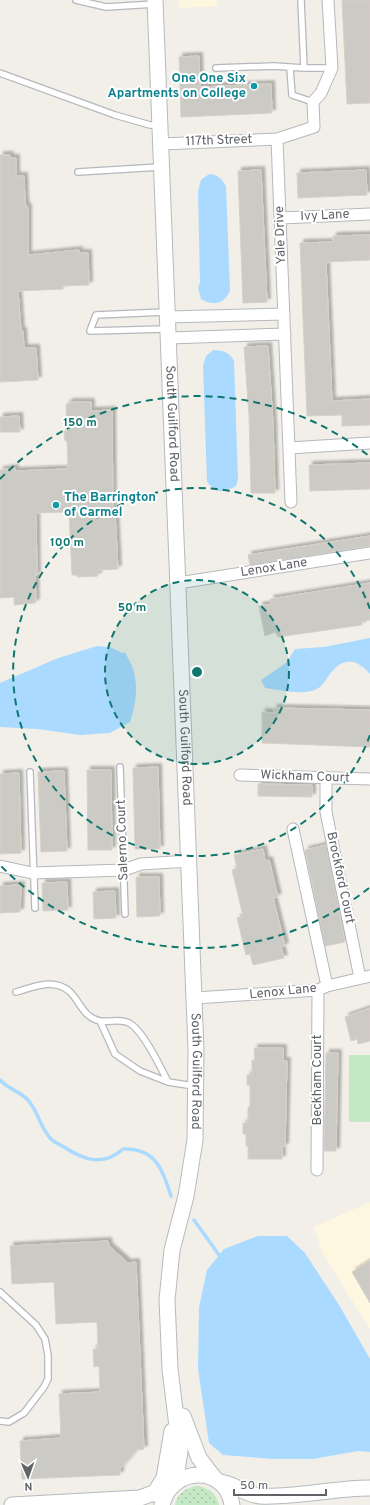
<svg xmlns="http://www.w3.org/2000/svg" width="370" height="1505" viewBox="0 0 370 1505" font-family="Overpass,sans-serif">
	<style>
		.commercial { fill: #fef7e0 }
		.grass { fill: url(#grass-dots) }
		.park { fill: #c5e8c5 }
		.water { fill: #aadaff }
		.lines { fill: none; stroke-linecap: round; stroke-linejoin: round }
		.stream { stroke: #aadaff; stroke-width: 3.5 }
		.building { fill: #cccac5; stroke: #d6d1c6; filter: url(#shadow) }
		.lane-casing { stroke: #b5b8bc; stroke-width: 8 }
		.street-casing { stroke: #b5b8bc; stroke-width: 13 }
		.secondary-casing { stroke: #b6babf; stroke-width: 17 }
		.lane { stroke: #fff; stroke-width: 5.5 }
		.street { stroke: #fff; stroke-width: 11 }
		.secondary { stroke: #fff; stroke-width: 15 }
		.ring { fill: none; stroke: #0f766e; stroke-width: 2; stroke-dasharray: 7 5 }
		.culture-dot { fill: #0f9aa8; stroke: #fff; stroke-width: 1.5 }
		.labels { text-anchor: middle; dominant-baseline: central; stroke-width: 4; stroke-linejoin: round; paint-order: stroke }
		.culture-label { font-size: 13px; font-weight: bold; fill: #0d838f; stroke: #fff; text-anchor: end }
		.street-label { font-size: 13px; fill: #5f6368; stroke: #fff }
		.centre { fill: #0f766e; stroke: #fff; stroke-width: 2 }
		.ring-label { font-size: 12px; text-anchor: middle; font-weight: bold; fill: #0f766e; stroke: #fff; stroke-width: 4; stroke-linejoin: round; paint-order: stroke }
	</style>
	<defs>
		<pattern id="grass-dots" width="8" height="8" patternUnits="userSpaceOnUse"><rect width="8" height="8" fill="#c5e8c5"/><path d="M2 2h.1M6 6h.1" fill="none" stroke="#a3c0a4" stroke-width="1.8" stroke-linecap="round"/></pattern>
		<filter id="shadow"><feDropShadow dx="3.5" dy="-3.5" stdDeviation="1" flood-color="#0004"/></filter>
	</defs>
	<rect width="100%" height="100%" fill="#f1efe8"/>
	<!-- commercial -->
	<path class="commercial" d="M178 0H217V6L179 8Z
		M370 1202V1329L323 1254 314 1227Z"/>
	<!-- grass -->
	<path class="grass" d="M196 1486C208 1487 216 1493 219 1505H175C177 1494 185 1488 196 1486Z"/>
	<!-- park -->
	<path class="park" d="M349 1055H370V1122H349Z"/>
	<!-- water -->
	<path class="water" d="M209 174C219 175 221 178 226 186L230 290C226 304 212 306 201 299L198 288 200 282 198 191 201 180Z
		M213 350C223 351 229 351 234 361L238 479 236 486C225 493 214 494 207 481L203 366 206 356Z
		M370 638V674C356 658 343 657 330 674 327 678 324 684 320 687 306 697 281 690 265 688L261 680 286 663 295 649 324 647Z
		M97 646 110 647 122 653 125 652C127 657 130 661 132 666 139 685 136 703 130 722L110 733 80 735 38 729 0 727V683L58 658Z
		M258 1236H287L305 1253 339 1305 370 1359V1452L358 1451 313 1459H274L223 1455 209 1443 198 1369 199 1307 207 1270 224 1249Z"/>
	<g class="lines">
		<!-- stream -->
		<path class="stream" d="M0 1080C8 1089 19 1091 27 1099 38 1110 40 1128 51 1139 54 1142 60 1145 64 1147 84 1160 103 1167 123 1149 156 1148 162 1169 171 1196
			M194 1220 219 1255"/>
	</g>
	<!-- building -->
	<path class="building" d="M342 0H370V103L347 104Z
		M199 56 200 87 271 84 272 113 181 117 179 57Z
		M0 155H10V158H16V176H24L25 201 26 207H28V255L79 250V253H88L89 285 63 286V289L18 291 21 331H23L24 348H36L38 380 0 382Z
		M261 170 267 302 243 303 238 171Z
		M366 170 367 195 298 198 297 173Z
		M370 235V260L326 262 332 401 370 399V425L342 426V415L307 416 300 243 333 242V236Z
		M268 346 273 424 275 493H251L249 416 244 347Z
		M69 402H91V411L112 410 113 512H115L118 569 98 570V576L77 577V575H72L69 512 36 513 37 575H35L36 601 35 603 14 605V597L0 598V470L15 468V471L68 469 67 441H65L64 431H67L66 404H69Z
		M19 416 20 432H0V417Z
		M370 463V489L310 491 309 465Z
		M370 536V546L250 565 248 555Z
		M370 583V620L361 622 362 625 278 637 275 632 265 636 259 606 272 604 270 599Z
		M273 708 370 710V747L262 743V712L275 713Z
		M158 767 160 849H135L133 768Z
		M87 770H111L112 850H88Z
		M64 771 67 851 41 852 38 772Z
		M19 773 21 853 0 854V774Z
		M258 784 312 785V797L258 796Z
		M326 845 345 942 325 946 305 850Z
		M263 849 265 861 269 860 278 897 273 898 285 946 281 947 284 958 253 965 250 954 246 955 237 918 243 916 232 870 237 868 234 855Z
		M136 877H159L160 916 137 917Z
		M67 882 68 910 43 911 42 883Z
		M21 885 20 912 0 913V886Z
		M115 891 116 918 94 919 93 892Z
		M370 1008V1041L358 1044 357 1039 351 1041 345 1017Z
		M254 1048H283V1061H287L285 1147 282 1146V1159H248V1146H246V1134H243V1123H248V1107H250V1085H247V1075H252V1060L255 1061Z
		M326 1053H338L336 1151H324Z
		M108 1241 109 1246 128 1263 136 1262 144 1449 137 1450 120 1469V1475L22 1479 20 1441 61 1438 59 1394 100 1392 99 1366 94 1367 93 1349H98L97 1322 56 1324 54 1282 12 1284 10 1246Z
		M370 1261V1303L352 1272Z"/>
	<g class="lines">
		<defs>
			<path id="lane" d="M76 0 106 7 155 4
				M301 0 304 68H332
				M216 68 274 66 304 68
				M290 68 292 95 313 102
				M0 73 115 115 150 125H159
				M78 172 160 167
				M165 312 96 315 90 331 166 329
				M120 767 125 914
				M30 772 35 908
				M16 992C34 987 53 978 69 991 77 998 81 1009 88 1015 103 1028 115 1016 129 1023 143 1030 161 1068 168 1082L194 1086
				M101 1023 115 1054 140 1071 168 1082
				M0 1292 36 1325 45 1339 48 1355V1379L44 1387 24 1413 9 1422 0 1421"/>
			<path id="street" d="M277 139 291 502
				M162 144 277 139 314 127 313 102 321 93 332 68 328 0
				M281 218 370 214
				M168 317 284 314
				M169 338 285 334
				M289 448 370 443
				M178 583 370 553
				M240 775 370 779
				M326 777V812L360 978
				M293 829 327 986
				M0 866 32 873 124 870 141 864 190 861
				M195 998 318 990 327 986 370 976
				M317 1170 318 990"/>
			<g id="secondary">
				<path id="s1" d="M155 0 196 1050 195 1140 186 1196 172 1250 167 1300 170 1369 180 1451 175 1483"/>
				<path d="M183 1416 199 1458 215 1479"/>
				<path d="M219 1482C234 1483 245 1495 260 1496 294 1498 334 1488 370 1488"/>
				<path d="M154 1494 164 1478 172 1431"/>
				<path d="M12 1505 140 1498 172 1486"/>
				<path d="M162 1505C171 1466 226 1464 232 1505"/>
			</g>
		</defs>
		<!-- lane casing -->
		<use href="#lane" class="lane-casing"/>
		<!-- street casing -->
		<use href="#street" class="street-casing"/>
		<!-- secondary casing -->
		<use href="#secondary" class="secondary-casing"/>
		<!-- lane -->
		<use href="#lane" class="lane"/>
		<!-- street -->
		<use href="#street" class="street"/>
		<!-- secondary -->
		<use href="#secondary" class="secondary"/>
	</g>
	<!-- distance rings -->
	<circle cx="197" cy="672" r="92" fill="#0f766e" fill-opacity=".12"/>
	<g class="ring">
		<circle cx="197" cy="672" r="92"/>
		<path d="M370 735A184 184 0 1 1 370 609"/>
		<path d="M369 888A276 276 0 0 1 0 865M0 479A276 276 0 0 1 369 456"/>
	</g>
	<!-- markers -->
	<g class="culture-dot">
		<circle cx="254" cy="86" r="4"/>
		<circle cx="56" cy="505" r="4"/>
	</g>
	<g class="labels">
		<!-- culture labels -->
		<g class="culture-label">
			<text x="246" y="79">One One Six<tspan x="246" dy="15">Apartments on College</tspan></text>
			<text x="64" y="498" text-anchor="start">The Barrington<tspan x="64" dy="15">of Carmel</tspan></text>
		</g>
		<!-- street labels -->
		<g class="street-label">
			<text transform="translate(219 141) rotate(-2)">117th Street</text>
			<text transform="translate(325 216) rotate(-3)">Ivy Lane</text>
			<text transform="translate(281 235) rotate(-92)">Yale Drive</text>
			<text stroke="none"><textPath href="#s1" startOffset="424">South Guilford Road</textPath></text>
			<text transform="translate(274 568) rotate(-9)">Lenox Lane</text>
			<text stroke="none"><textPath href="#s1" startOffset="748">South Guilford Road</textPath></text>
			<text transform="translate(305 777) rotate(2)">Wickham Court</text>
			<text transform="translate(123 840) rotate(-92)">Salerno Court</text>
			<text transform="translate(340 878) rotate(78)">Brockford Court</text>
			<text transform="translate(283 992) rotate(-6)">Lenox Lane</text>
			<text stroke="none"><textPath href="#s1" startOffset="1072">South Guilford Road</textPath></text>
			<text transform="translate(318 1080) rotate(-90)">Beckham Court</text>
		</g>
	</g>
	<circle cx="197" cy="672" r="6" class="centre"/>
	<g class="ring-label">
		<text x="80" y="426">150 m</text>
		<text x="67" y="546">100 m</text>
		<text x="132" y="611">50 m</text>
	</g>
	<!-- north arrow -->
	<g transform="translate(28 1477) rotate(178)" stroke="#ffffff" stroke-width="3" paint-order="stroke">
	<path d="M0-3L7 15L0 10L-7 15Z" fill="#5f6368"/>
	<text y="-6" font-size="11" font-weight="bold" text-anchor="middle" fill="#5f6368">N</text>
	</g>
	<!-- scale -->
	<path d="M234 1489v6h92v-6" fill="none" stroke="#5f6368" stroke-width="2"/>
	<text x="240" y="1489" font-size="12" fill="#5f6368" stroke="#ffffff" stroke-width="3" paint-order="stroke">50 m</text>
</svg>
